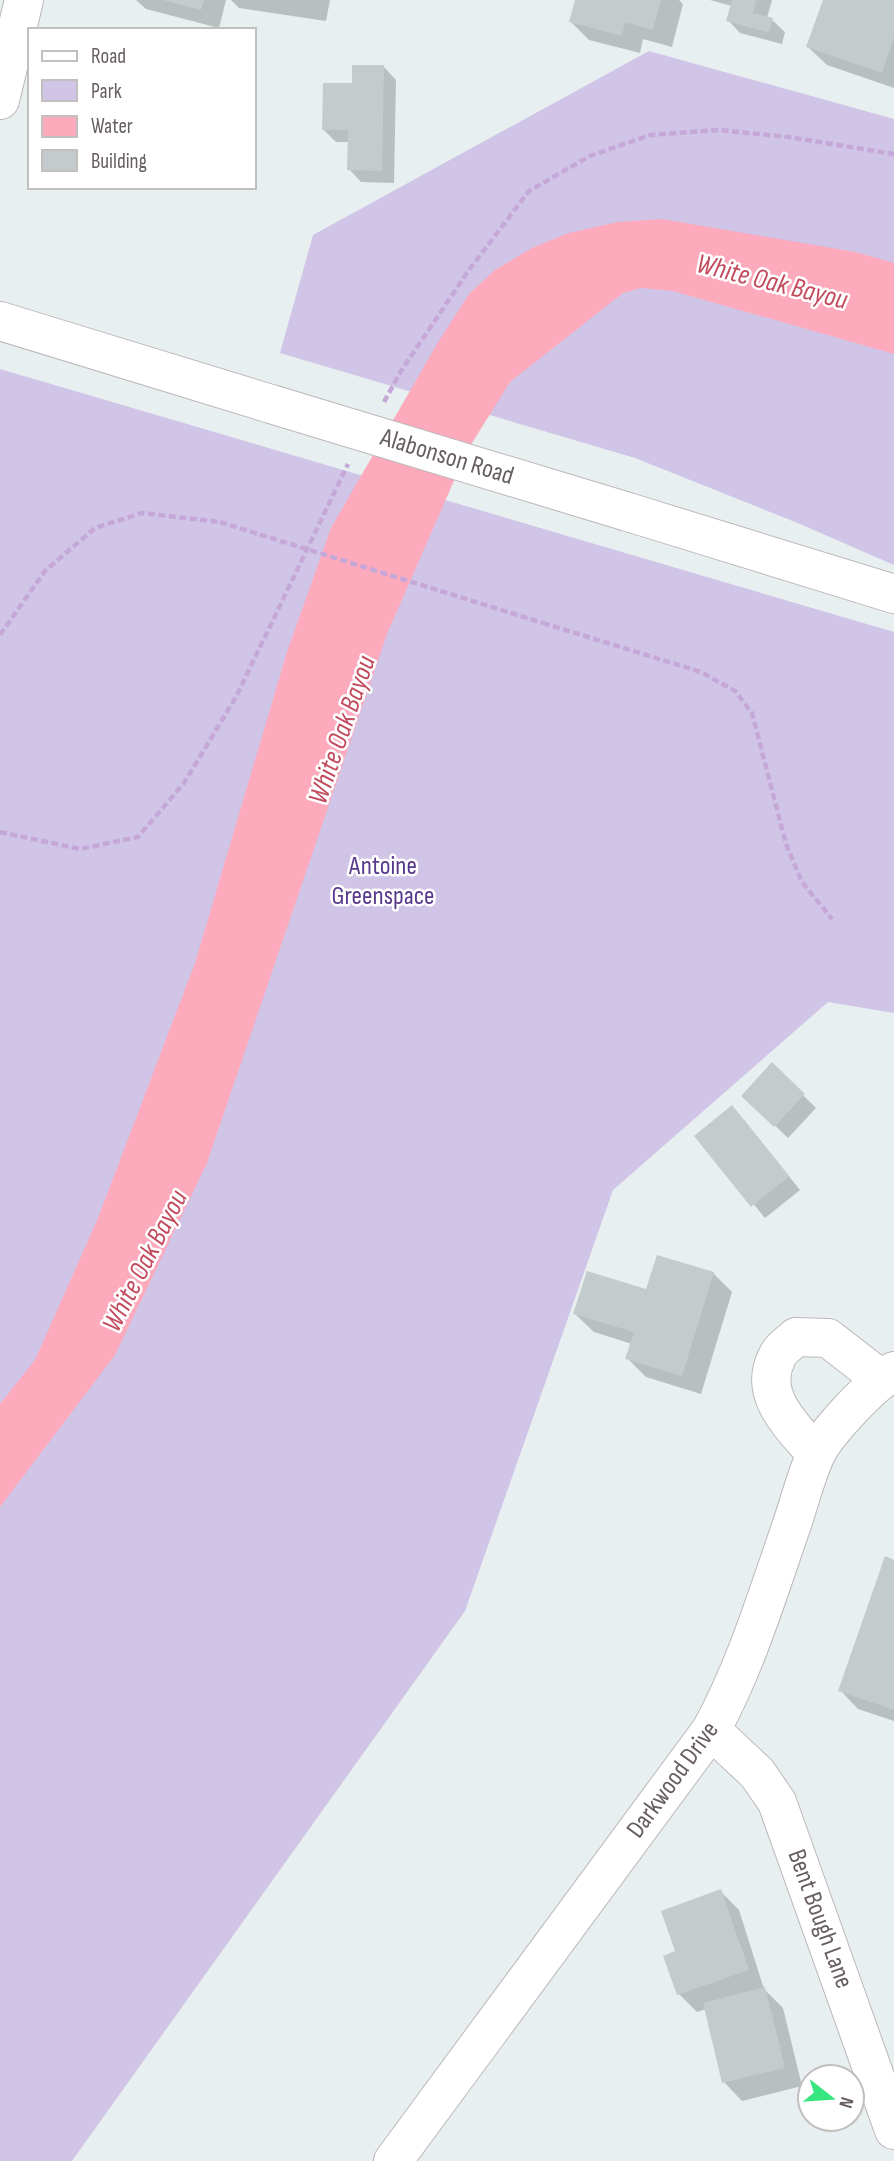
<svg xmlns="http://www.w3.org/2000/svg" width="894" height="2161" viewBox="0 0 894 2161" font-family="'Sofia Sans Condensed',sans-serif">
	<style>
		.green { fill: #d0c4e7 }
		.water { fill: #fdaabd }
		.shadow { fill: #0003 }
		.building { fill: #c3cbcc }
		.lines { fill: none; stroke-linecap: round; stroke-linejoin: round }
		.minor-casing { stroke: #bdb7b7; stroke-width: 40 }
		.path { stroke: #c5a8d8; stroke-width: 4.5; stroke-dasharray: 7 3.5; stroke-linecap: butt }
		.minor { stroke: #fff; stroke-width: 38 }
		.minor-bridge-casing { stroke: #bdb7b7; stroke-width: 40; stroke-linecap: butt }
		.path-bridge { stroke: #c5a8d8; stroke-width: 4.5; stroke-dasharray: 7 3.5; stroke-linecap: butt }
		.minor-bridge { stroke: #fff; stroke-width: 38 }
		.labels { text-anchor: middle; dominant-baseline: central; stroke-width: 5; stroke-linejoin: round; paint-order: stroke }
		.street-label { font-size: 26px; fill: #675e5f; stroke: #fff }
		.park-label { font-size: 26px; fill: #58398b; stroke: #fff }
		.water-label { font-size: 28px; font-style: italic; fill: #c24b5d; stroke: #fff }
	</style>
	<rect width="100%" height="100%" fill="#e7eff0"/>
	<!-- green -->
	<path class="green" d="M649 51 894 119V565L800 524 635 458 280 353 313 235Z
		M0 369 894 632V1013L828 1002 613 1190 465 1611 72 2161H0Z"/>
	<!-- water -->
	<path class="water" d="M662 219 855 252 894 263V354L673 291 641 288 623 293 510 382 467 451 387 634 207 1163 115 1355 0 1507V1404L35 1360 98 1218 195 963 287 652 331 528 437 344 469 294 495 270 532 248 569 233 618 222Z"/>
	<!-- shadow -->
	<path class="shadow" d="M136 0H226L219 28 146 9Z
		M231 0H330L326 21 239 8Z
		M576 0H679L683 4 672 47 643 39 640 53 589 40 570 21Z
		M710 0H772L767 18 772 20 785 32 782 44 740 33 728 20 732 6Z
		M824 0H894V88L827 65 808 47Z
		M384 67 396 80 394 183 361 182 349 169V142H336L323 129Z
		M772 1065 816 1108 788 1138 744 1096Z
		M744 1120 800 1190 765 1218 697 1136Z
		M713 1273 732 1292 701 1394 646 1377 627 1358 632 1344 594 1332 575 1314Z
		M894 1561V1721L858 1709 840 1690Z
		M720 1891 739 1910 764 1989 783 2008 802 2086 742 2101 724 2082 706 2009 697 2012 679 1994 678 1952Z"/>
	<!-- building -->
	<path class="building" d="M163 0H204L201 10Z
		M575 0H661L653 30 625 22 622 36 569 22Z
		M732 0H756L753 13 773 18 769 33 726 21Z
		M823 0H894V37L882 73 806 47Z
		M352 65H384L382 171 347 170 348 130H322L323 83H352Z
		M772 1062 805 1094 774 1127 741 1096Z
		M732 1105 789 1176 751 1207 694 1136Z
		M657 1255 714 1272 682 1376 625 1359 634 1332 573 1314 587 1271 646 1289Z
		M885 1556 894 1560V1710L838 1691Z
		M721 1889 749 1970 677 1995 663 1956 675 1951 661 1911Z
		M765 1987 785 2068 722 2083 703 2003Z"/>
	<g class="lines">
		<defs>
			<path id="minor" d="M0 100 24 0
				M0 321 271 404
				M628 512 894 594
				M816 1454C793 1427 757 1395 777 1357 780 1349 790 1343 796 1337L828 1338 881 1379
				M711 1730 757 1773 777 1802 894 2130
				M393 2161 711 1730C746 1666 767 1596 791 1527 799 1504 805 1479 815 1456 826 1432 871 1385 894 1371"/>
		</defs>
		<!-- minor casing -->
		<use href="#minor" class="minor-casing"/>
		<!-- path -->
		<path class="path" d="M384 402 401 371 469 270 529 191 590 156 650 135 718 130 788 137 894 154
			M543 623 701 672 735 691 752 713 786 844 802 882 832 919
			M0 635 45 571 95 528 142 513 220 522
			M0 832 80 849 138 837 184 783 236 697 348 464"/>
		<!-- minor -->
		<use href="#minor" class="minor"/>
		<defs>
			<path id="minor-bridge" d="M271 404 628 512"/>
		</defs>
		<!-- minor-bridge casing -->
		<use href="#minor-bridge" class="minor-bridge-casing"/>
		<!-- path-bridge -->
		<path class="path-bridge" d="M220 522 543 623"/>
		<!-- minor-bridge -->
		<use href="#minor-bridge" class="minor-bridge"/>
	</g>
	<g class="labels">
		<!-- street labels -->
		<g class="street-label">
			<text transform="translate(447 457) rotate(17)">Alabonson Road</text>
			<text transform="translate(673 1780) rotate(-54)">Darkwood Drive</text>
			<text transform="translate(820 1919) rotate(70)">Bent Bough Lane</text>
		</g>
		<!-- park labels -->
		<g class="park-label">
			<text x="383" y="866">Antoine<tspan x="383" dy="30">Greenspace</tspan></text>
		</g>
		<!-- water labels -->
		<g class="water-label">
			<text transform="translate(772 282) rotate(14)">White Oak Bayou</text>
			<text transform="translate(342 730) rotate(-71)">White Oak Bayou</text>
			<text transform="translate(145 1261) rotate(-63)">White Oak Bayou</text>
		</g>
	</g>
	<!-- legend -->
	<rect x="28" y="28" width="228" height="161" fill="#ffffff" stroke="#c2bfbf" stroke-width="2"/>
	<rect x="42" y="51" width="35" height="10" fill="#ffffff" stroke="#c2bfbf" stroke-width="2"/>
	<text x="91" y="63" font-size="21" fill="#675e5f">Road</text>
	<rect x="42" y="80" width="35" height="21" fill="#d0c4e7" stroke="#c2bfbf" stroke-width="2"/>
	<text x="91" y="98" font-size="21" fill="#675e5f">Park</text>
	<rect x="42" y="116" width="35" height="21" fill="#fdaabd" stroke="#c2bfbf" stroke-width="2"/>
	<text x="91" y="133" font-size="21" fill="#675e5f">Water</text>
	<rect x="42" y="150" width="35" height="21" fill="#c3cbcc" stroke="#c2bfbf" stroke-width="2"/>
	<text x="91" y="168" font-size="21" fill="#675e5f">Building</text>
	<!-- north arrow -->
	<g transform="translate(831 2098) rotate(107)"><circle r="33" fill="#ffffff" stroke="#c2bfbf" stroke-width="2"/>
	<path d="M0-5L12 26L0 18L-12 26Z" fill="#37e67f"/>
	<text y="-10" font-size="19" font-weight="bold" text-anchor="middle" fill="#675e5f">N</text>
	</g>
</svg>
